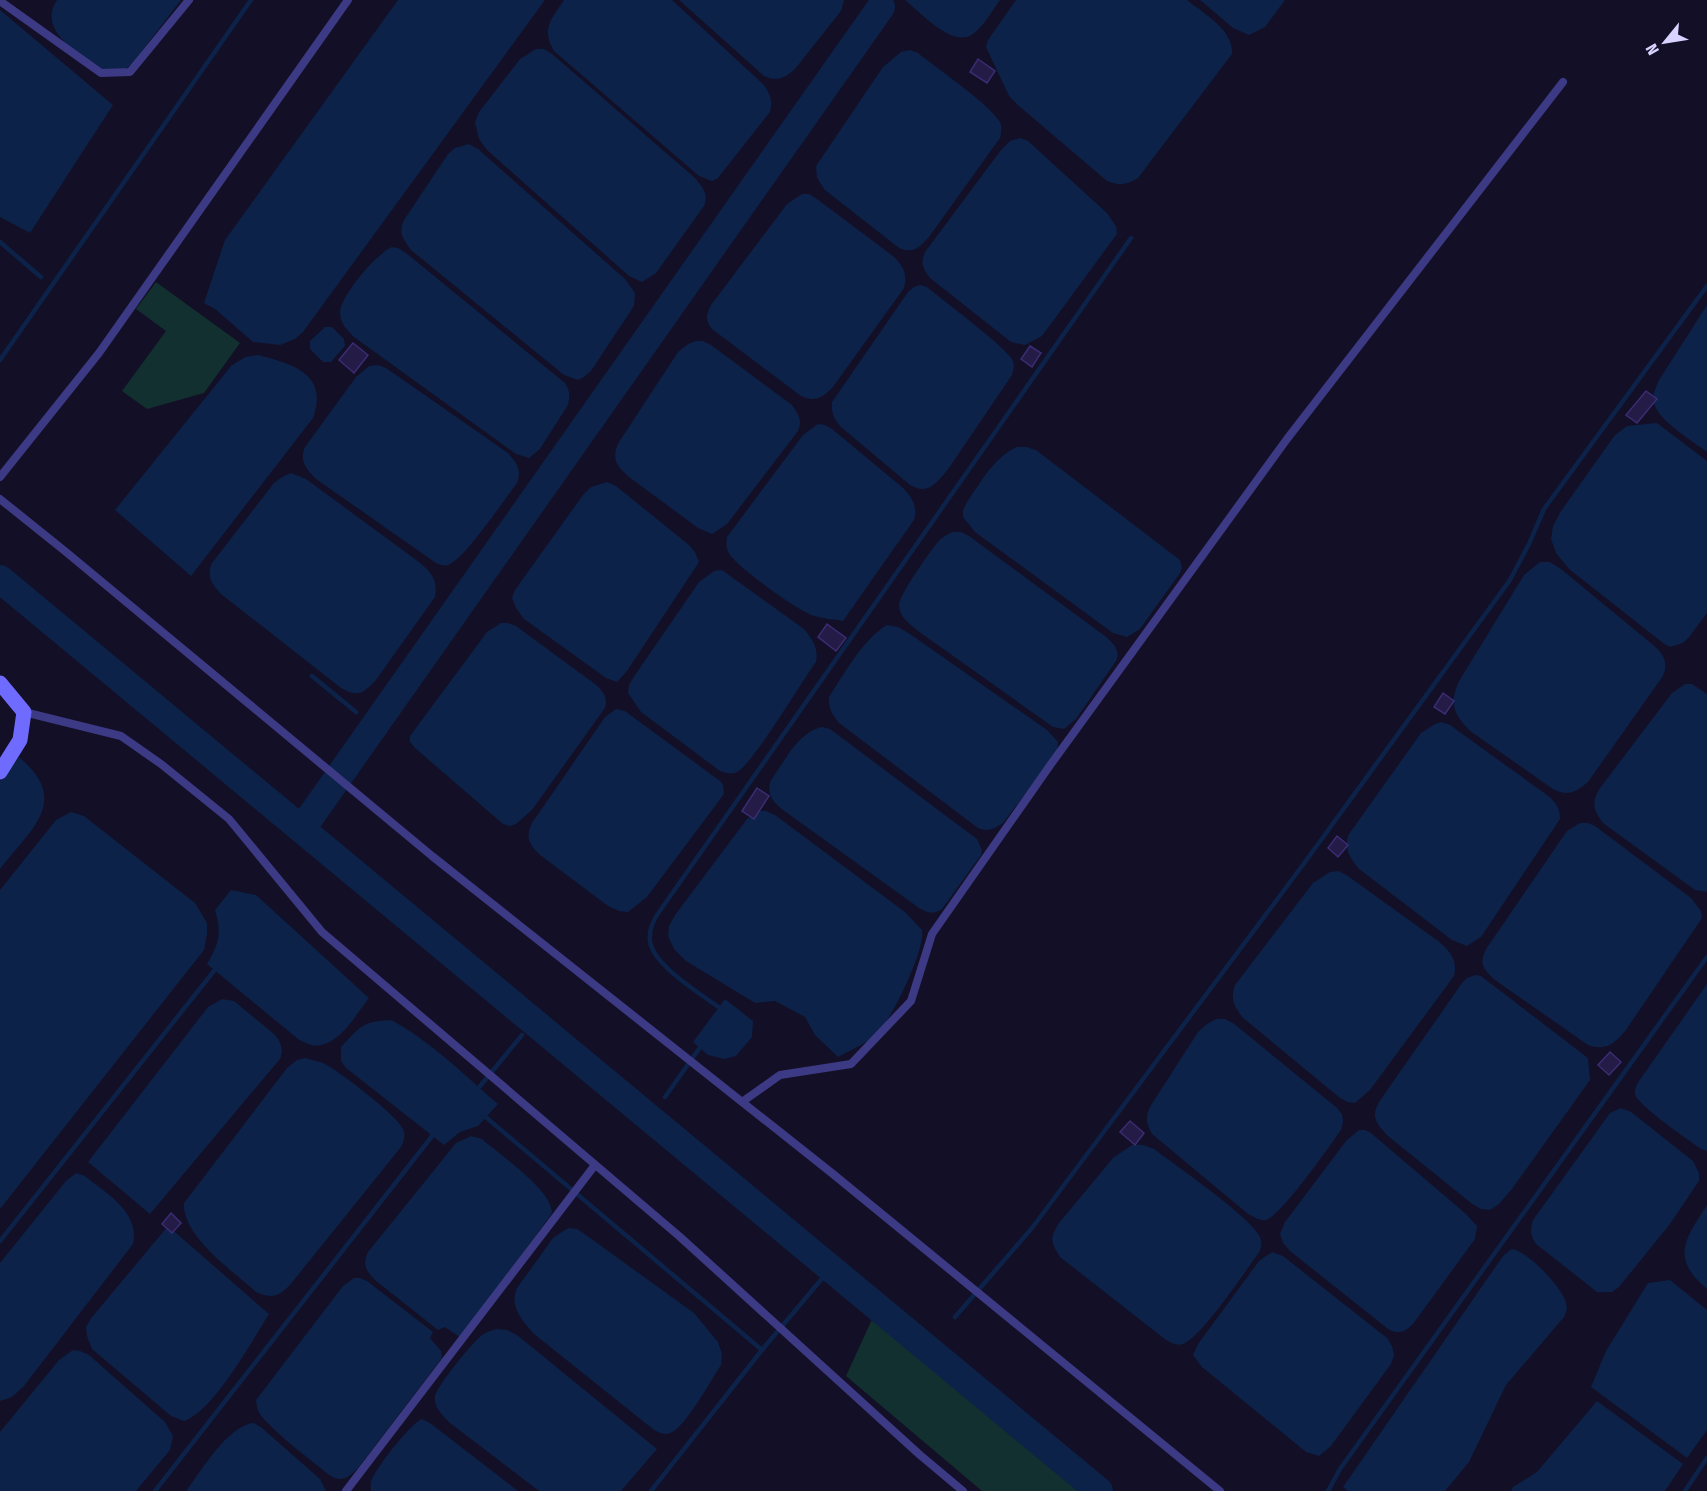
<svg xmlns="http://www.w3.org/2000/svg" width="1707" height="1491" viewBox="0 0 1707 1491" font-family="'Fira Sans Condensed',sans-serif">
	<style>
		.green { fill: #12302f }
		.water { fill: #0c2248 }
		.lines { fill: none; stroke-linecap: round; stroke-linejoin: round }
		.stream { stroke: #0c2248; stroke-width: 4.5 }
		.river { stroke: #0c2248; stroke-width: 28 }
		.building { fill: #241b47; stroke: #3b2d73; stroke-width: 1.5 }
		.lane { stroke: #3d3a85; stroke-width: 8 }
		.secondary { stroke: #6f6bff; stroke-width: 15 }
	</style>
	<rect width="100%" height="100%" fill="#130f26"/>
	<!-- green -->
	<path class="green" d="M156 282 240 343 204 393 147 409 122 391 166 331 136 309Z
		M874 1315 1079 1491H982L846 1376Z"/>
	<!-- water -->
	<path class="water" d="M57 0H181L132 64C125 70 115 75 106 72 101 71 95 65 90 62 70 48 39 27 57 0Z
		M398 0H545L303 332 295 339 280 345 253 342 215 309 204 303 225 240Z
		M564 0H672L764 85C770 94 773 100 770 112L718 178 712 181 699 176 554 51C541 28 551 20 564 0Z
		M679 0H844L841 11 795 69C785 78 777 82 764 76Z
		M905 0H1000C992 11 984 26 973 34 953 49 920 12 905 0Z
		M1016 0H1187C1204 14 1234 30 1232 54L1138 178C1126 185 1120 186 1107 181L1019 106 1009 96 986 47 988 40Z
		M1200 0H1285L1265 27 1249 35 1233 28Z
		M0 10 113 105 30 233 0 217Z
		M536 49H544L551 53 695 178C703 188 709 194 704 206L656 273 642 282 629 276 487 150 479 139 475 122 479 112 520 59Z
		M910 50 918 53C935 67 994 107 1001 124 1002 129 1001 134 1000 138L929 237C919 248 913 254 899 248L825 190 817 178 816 166 883 67 901 52Z
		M1020 138 1028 141 1107 213 1116 226 1117 234 1042 336 1025 345 1011 342 930 278C923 269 920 263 925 252L1001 150 1010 141Z
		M469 144 478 149 625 279 635 293 634 306 591 371 584 377 578 380 564 375 411 250C403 239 398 233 404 220L448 154 455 148Z
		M802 194H809L817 199 893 256C903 266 908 274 904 288L833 387C823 397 815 403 801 396L712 329C705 320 706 315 711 305L787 204Z
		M392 247 398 248 406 253 565 383C570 391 570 396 568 405L540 449 529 458 516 454 354 337C347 330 340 323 340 313 340 296 377 253 392 247Z
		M920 285 927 287C941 299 1009 349 1013 361 1015 366 1013 371 1012 375L949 468C937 482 929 496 910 485L841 427C834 419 831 413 832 402L908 292 914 287Z
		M1707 305V452C1693 441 1658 421 1654 403 1652 395 1656 387 1659 380Z
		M325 327H332L344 339 345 346 331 362H323L310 349V341Z
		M696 341H703L711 345 792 405C798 414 803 420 798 431L727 524 712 534 698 528 629 477C616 466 611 458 619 442L678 352 688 344Z
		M258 355C292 364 329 373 313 418L191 576 115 510 231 366 245 357Z
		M378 365 386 368 508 453C517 463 522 470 517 483 505 499 464 559 450 564 445 567 441 565 436 563L316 479C306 469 299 461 305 447L356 377 369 366Z
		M1657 423 1707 461V613L1690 636 1683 643 1670 647 1663 643 1569 569 1556 553 1551 539 1553 526 1561 511 1615 435 1627 426Z
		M818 424 825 425 832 429 902 487C912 497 918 506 914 520L843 621C834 619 823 619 815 616 799 612 740 569 730 555 726 549 726 544 727 537L803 435Z
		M1017 447H1026L1036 450 1180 560 1182 568 1180 573 1140 629 1127 637 1113 633 975 532 963 517V510L967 502C981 482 994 457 1017 447Z
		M291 473 306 479 419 562C432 573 438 580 435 597L376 680C364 693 358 698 341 688L221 594C212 584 206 577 212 563L274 483 282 477Z
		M607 482 616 486 689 545 695 552 699 562 627 671 617 682 606 678 524 619 516 608 512 598 515 590 583 495 591 487Z
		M953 532H961L969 536 1105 636C1113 643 1121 650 1116 661L1076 719 1064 729 1053 727 918 631C910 624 899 617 899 605 899 595 930 551 938 542 942 537 947 534 953 532Z
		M1540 562H1550L1561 569 1652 644C1663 653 1669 662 1663 676L1588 782C1576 792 1568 797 1553 789L1470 731C1453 713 1449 704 1459 681L1524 575Z
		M722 570 804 629C812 639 819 648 816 662 802 681 753 764 737 772 731 775 726 773 720 771L641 712 628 693 629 685 635 675 699 582 714 571Z
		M501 623H508L516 626 595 684C603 691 608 697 605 708L532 810 516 824 510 826 503 824 415 748 410 742V736L487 632Z
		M887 625 898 627 910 634 1047 730 1058 742 1057 752 1003 823C994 829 989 832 978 828L839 723C832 714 828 708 829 697 844 674 863 639 887 625Z
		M1685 684H1692L1707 694V892L1695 890 1603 823C1593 810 1591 802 1600 788L1672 693Z
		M616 709 625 711 720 781 723 785 724 794 647 897 628 912 619 911 608 906 540 855C529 844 525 837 532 823L605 717Z
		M1441 722 1450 725 1547 795C1556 802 1560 808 1560 819L1481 937 1467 946 1452 940 1359 869C1350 858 1343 848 1349 834L1421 733 1435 724Z
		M822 727 830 729 977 839 982 850 981 855 942 909C933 915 928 913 919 908L783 810C772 801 766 794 771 780 785 761 798 732 822 727Z
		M19 757C71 801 32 828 0 869V781Z
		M759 811H766L775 815 905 912 922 930C926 947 894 1014 881 1029 870 1042 853 1049 838 1057L815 1035 805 1017 775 1001 755 1003 686 961 674 949 668 936 669 926 675 915 747 819Z
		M71 812 84 816 195 903 207 923V934L204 950 0 1209V890L56 820Z
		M1580 823H1588L1595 826 1691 898 1701 911 1702 918 1626 1030C1614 1044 1607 1051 1588 1045L1495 980C1482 968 1478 962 1488 946L1567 831Z
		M1339 871 1348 876 1438 941C1450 951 1458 960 1454 976L1370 1090 1355 1103 1348 1102 1340 1098 1242 1017C1234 1006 1230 999 1235 985L1313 883 1330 872Z
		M231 890 256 895 369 998C357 1013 342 1041 321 1045 313 1047 305 1043 298 1039L207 964C219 943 222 934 215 910Z
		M1476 975 1481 976 1588 1058 1590 1080 1512 1189 1499 1204 1490 1210 1481 1209 1471 1203 1388 1136C1375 1122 1370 1116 1381 1099L1462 983 1467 978Z
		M1707 984V1151L1701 1149C1689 1140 1638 1106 1635 1094 1634 1089 1637 1085 1639 1081Z
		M222 999 234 1001 274 1034C281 1042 284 1049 280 1059L150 1214 88 1162 208 1007Z
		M725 999 753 1021 752 1037 736 1056 724 1059 708 1055 693 1042Z
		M1216 1019H1225L1233 1023 1336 1107 1342 1114 1343 1122 1341 1130C1329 1147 1281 1216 1266 1220 1259 1221 1254 1217 1248 1214L1152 1134C1145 1121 1145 1115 1153 1102L1198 1032 1207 1024Z
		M391 1020C431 1041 464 1075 498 1104L478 1126 460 1132 444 1145 346 1068 341 1061V1047C360 1027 362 1021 391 1020Z
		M305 1058C311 1060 318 1061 323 1063 338 1070 398 1116 403 1129 406 1135 404 1141 401 1147L290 1285C278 1297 272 1299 256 1292 233 1271 182 1236 184 1203L287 1068 297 1060Z
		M1621 1108 1631 1112 1693 1161 1699 1173V1181L1670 1224 1619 1287 1612 1292H1597L1536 1244C1530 1235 1530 1230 1533 1220L1610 1113Z
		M1359 1130H1365L1371 1133 1466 1214 1477 1226 1475 1239 1413 1324C1405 1332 1399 1335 1388 1329L1290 1251 1283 1243 1280 1234 1285 1222 1346 1141Z
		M471 1136 482 1139C500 1155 552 1190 552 1213L461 1338 445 1327 438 1330 376 1281C366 1271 362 1265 368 1252L456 1143Z
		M1132 1145H1143L1154 1149C1175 1165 1251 1217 1260 1237 1262 1242 1261 1246 1260 1251 1247 1269 1201 1338 1183 1344 1177 1346 1171 1343 1166 1340L1060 1257C1051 1242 1049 1239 1059 1223L1113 1158Z
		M76 1173 85 1176C107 1194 140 1212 133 1244L24 1386 12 1397 0 1401V1263L66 1181Z
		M1707 1205V1289C1670 1258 1685 1239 1707 1205Z
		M168 1226 269 1314C252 1341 213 1412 184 1421L171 1416 92 1349 87 1336 86 1327 92 1317Z
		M568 1228 577 1229 586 1235 694 1313 718 1342 722 1354 721 1365C711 1380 686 1426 672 1432 666 1436 660 1433 654 1430L534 1334C522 1320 509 1307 517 1288L553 1238Z
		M1511 1249C1527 1250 1563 1288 1566 1303 1568 1309 1566 1312 1564 1317L1506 1385 1469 1462 1445 1491H1348L1343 1487 1503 1256Z
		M1272 1252 1283 1256 1387 1338 1392 1346 1394 1355 1391 1364 1331 1446 1319 1456 1306 1452 1202 1367 1193 1355 1198 1344 1259 1261Z
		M354 1278H360L367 1281 433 1332 430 1338 441 1351 442 1358 358 1468C348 1478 342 1483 329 1475 310 1459 274 1433 260 1414 257 1410 257 1406 256 1400L343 1286Z
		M1670 1280 1707 1310V1430L1687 1458 1591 1387 1606 1351 1648 1283Z
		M497 1329 507 1330 517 1335 657 1449 621 1491H539L450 1423C443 1416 433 1407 435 1396 437 1386 471 1344 480 1337 485 1332 490 1331 497 1329Z
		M73 1350 80 1351 89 1355 165 1422 173 1436 170 1450 136 1491H0V1432L59 1360Z
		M1597 1401 1683 1464 1665 1491H1511L1513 1487 1537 1472Z
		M422 1419 430 1423 518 1491H371C371 1489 370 1484 371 1482 374 1470 411 1423 422 1419Z
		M254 1423 262 1428 320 1479 326 1491H186C201 1471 228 1425 254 1423Z"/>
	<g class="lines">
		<!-- stream -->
		<path class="stream" d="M873 0 881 7
			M0 242 41 277
			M0 360 251 0
			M312 676 356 712
			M724 1011C704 996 653 966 650 941 649 930 652 924 657 915L1131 238
			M476 1091 522 1035
			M665 1097 701 1046
			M482 1114 762 1350
			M0 1241 217 967
			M955 1317 1032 1228 1305 862 1510 580 1529 544 1544 509 1707 286
			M155 1491 436 1131
			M651 1491 762 1350 825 1275
			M1328 1491 1340 1469 1707 957
			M1685 1491 1707 1458"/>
		<!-- river -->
		<path class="river" d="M0 579 1099 1491
			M306 823 881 7"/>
	</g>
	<!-- building -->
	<path class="building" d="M978 59 995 71 987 83 970 72Z
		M353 343 368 355 354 373 339 360Z
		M1030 346 1041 353 1032 367 1021 359Z
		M1646 391 1657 399 1637 423 1626 415Z
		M827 624 846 638 836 651 818 637Z
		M1443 693 1454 701 1445 714 1434 707Z
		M757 788 769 796 754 819 742 811Z
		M1337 836 1348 845 1338 857 1328 848Z
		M1610 1052 1621 1062 1609 1075 1598 1065Z
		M1130 1121 1144 1133 1135 1145 1120 1132Z
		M171 1213 181 1223 172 1233 162 1224Z"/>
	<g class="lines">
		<!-- lane -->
		<path class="lane" d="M0 1 101 73 130 72 189 0
			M0 477 99 353 348 0
			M0 499 66 552 432 856 833 1174 1220 1491
			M24 712 121 736 161 764 229 819 322 932 679 1236 920 1455 963 1491
			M742 1102 780 1075 851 1064 911 1001 932 934 1051 764 1287 439 1563 82
			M346 1491 595 1165"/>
		<!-- secondary -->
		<path class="secondary" d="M0 683 24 712 20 740 0 772"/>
	</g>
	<!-- north arrow -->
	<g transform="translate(1665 42) rotate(240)" stroke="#130f26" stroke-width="4.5" paint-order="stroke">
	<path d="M0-4.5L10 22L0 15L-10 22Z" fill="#d9d4ff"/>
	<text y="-9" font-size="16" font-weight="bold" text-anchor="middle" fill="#d9d4ff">N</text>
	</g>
</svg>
